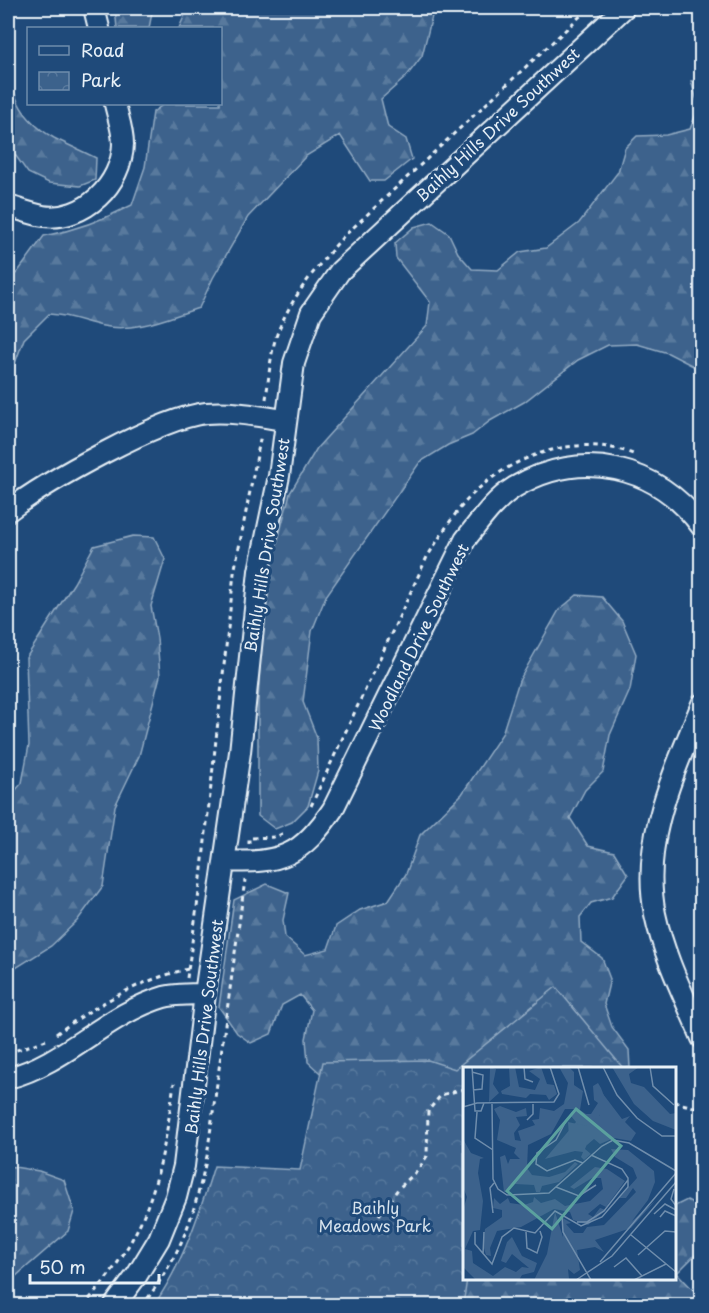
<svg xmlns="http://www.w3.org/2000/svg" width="709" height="1313" viewBox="0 0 709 1313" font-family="'Playpen Sans',sans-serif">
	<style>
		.forest { fill: url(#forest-firs); stroke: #92aac2; stroke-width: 1.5 }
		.park { fill: url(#park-crowns); stroke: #92aac2; stroke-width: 1.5 }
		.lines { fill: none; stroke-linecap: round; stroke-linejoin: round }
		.street-casing { stroke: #e8f1f8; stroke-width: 24 }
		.path { stroke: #e8f1f8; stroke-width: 3; stroke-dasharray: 4.5 4.5; stroke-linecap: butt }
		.street { stroke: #1f4a7a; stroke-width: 20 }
		.labels { text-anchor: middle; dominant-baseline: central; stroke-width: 6; stroke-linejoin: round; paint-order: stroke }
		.street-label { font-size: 16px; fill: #e8f1f8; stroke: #1f4a7a }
		.park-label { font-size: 16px; fill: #d7e3ed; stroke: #1f4a7a }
		.inset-road { fill: none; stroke: #6f8dac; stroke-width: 1.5 }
		.view { fill: #5ba19e; fill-opacity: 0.15; stroke: #5ba19e; stroke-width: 3 }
		.inset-edge { fill: none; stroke: #e8f1f8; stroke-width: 3 }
	</style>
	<defs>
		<pattern id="forest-firs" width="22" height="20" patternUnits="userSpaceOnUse" patternTransform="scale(1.5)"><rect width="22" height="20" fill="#3c628c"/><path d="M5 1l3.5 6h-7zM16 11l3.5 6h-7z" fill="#58799d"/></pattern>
		<pattern id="park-crowns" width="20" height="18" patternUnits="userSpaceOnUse" patternTransform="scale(1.5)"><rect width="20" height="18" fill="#3c628c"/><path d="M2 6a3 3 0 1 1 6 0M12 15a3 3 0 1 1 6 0" fill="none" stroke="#58799d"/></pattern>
	</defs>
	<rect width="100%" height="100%" fill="#1f4a7a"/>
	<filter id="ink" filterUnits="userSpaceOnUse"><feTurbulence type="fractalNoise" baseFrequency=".0167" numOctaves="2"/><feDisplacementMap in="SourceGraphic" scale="12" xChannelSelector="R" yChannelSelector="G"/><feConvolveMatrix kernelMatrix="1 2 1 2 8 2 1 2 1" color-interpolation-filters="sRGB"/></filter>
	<g filter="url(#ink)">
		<!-- forest -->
		<path class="forest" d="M115 8H153L149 28H117Z
			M188 8H434L422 56 406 77 381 99 388 127 406 139 412 159 384 181H370L340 135 306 156 248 217 213 278 199 308C169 317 136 333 103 326 84 322 69 315 49 314L24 339 8 382V279L17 273 44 236C76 230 103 220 132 205L145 167 153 112 164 104H220V28H179Z
			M8 21C10 71 4 110 54 138 68 145 82 151 96 158L95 180 80 186 49 183 28 173 8 145Z
			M701 80V370L668 353 637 344 608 345 578 360 524 402 490 421 472 435 448 445 420 462 326 596 312 631 303 702 317 738 318 771 308 806 292 822 275 829 258 816V703L262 629 270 571 290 493 317 448 427 326 430 302 396 258 395 243 414 227 432 222 449 234 458 253 472 269 498 270 520 252 546 248 579 223 618 172 625 148 637 136 666 135 690 129 699 107 691 81Z
			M133 536 154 537 165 559 151 606 157 638 160 676 139 756 115 806 103 886 77 921 51 946 8 973V799L22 783 29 745 26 658 74 583 94 546Z
			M577 595 602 597 622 621 636 654 630 690 610 735 603 772 585 790 570 818 588 846 614 852 628 875 612 897 591 903 580 917 581 942 602 958 610 979 604 1004 612 1027 629 1050 630 1068H464L329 1081 308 1062 306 1039 312 1010 300 995 282 1005 271 1034 251 1043 237 1033 219 1007 234 900 267 884 289 893 283 920 285 937 305 955 328 949 336 926 360 910 388 901 406 874 420 835 462 794 502 734 519 681 559 610Z
			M8 1166 39 1171 64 1180 74 1211 68 1231 8 1283Z
			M687 1200 695 1204 701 1229V1249L677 1273 701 1298V1305L394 1306 464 1278H674L675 1206Z"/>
		<!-- park -->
		<path class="park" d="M556 987 623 1068H464V1278L467 1279 463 1305H154C183 1263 199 1215 214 1166L300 1170 323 1062 428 1060 455 1069Z"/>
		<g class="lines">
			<defs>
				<path id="street" d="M94 8 99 28
					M8 206C19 209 31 214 43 216 84 222 122 184 123 144 123 131 118 117 115 104
					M8 511C46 482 159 418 206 413 233 411 258 416 284 420
					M702 704C675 771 640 840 655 914 664 957 685 998 702 1038
					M226 861C282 864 302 855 333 809L465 540C480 521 494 500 515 487 581 448 657 465 702 527
					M8 1078C66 1063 106 1014 164 997 177 994 191 994 205 994
					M114 1306 137 1275 159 1239 176 1197 184 1166 205 994 240 752 259 571 279 476 294 363 311 313 340 271 624 8"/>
			</defs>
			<!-- street casing -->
			<use href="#street" class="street-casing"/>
			<!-- path -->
			<path class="path" d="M266 399C269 378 270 354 277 334 291 297 317 267 342 238L589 8
				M311 806 427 557C442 534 456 509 476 491 517 453 580 433 633 454
				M249 844V838L276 837 284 833
				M187 978 201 878 234 573 261 435
				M56 1034C98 1004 137 981 188 969
				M8 1053 46 1040
				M674 1102 702 1109
				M379 1215 398 1189 418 1170 427 1156 428 1111 441 1095 464 1089
				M83 1306C150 1233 161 1177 174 1083
				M142 1306C182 1253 193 1220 207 1156L245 880"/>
			<!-- street -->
			<use href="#street" class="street"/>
		</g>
	</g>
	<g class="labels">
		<!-- street labels -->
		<g class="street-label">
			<text transform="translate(497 124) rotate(-43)">Baihly Hills Drive Southwest</text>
			<text transform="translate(266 545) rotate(-81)">Baihly Hills Drive Southwest</text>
			<text transform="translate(418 637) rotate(-64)">Woodland Drive Southwest</text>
			<text transform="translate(203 1027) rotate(-83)">Baihly Hills Drive Southwest</text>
		</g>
		<!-- park labels -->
		<g class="park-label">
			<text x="375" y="1207">Baihly<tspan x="375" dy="18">Meadows Park</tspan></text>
		</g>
	</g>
	<!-- overview -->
	<g transform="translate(463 1067)">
		<rect width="213" height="213" fill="#1f4a7a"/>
		<path d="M27 0 33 2 30 17 36 26 26 35ZM46 0H52L56 20 72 23 77 12 66 4 78 0 84 17 91 18 94 27 86 33 83 28 67 27 63 31 39 27 38 24 47 19ZM96 0H106L111 5V18L120 24 117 43 123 47H128L135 36 131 33 130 19 135 16 138 21 143 34 122 82 128 87 121 93 118 90 120 85 112 84 82 92 113 55 108 49 113 42H102L88 67 65 78 64 101 69 108 86 110 102 105 112 95 115 97 96 115 79 119 77 125H73L71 118 52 117 41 125 37 90 42 88 45 97 47 92H57L51 86 53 81 34 73 37 53 31 42 37 39 53 45 63 41 64 49 53 50 57 58 51 66 52 73 58 74 55 64 72 58 69 53 76 52 77 41 91 44 101 37 105 16ZM149 0H176L166 7 168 16 181 20 207 47 213 46V63L190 54 171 37ZM0 72 8 86 21 91 17 92 15 106 20 134 17 163 10 164 2 182 9 184 10 196 30 209 42 200 53 205 59 200 66 201 49 187 43 196 38 194 44 175 49 170 59 189 74 196 71 205 59 208 56 213H13L0 200V143L4 130 0 120ZM148 82 165 83 191 104 192 115 185 133 169 154 192 134 168 161 132 173 141 185 132 180 114 183 117 203 111 207 105 202 106 212 71 213 84 187 92 145 100 170V151L108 156 103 157 111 166H120L124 160 141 158 173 125 170 121 163 131H156L174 111 170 101 152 90ZM132 100 144 102 162 114 143 140 137 137 125 147 130 150 137 141 143 143 125 158 110 153 107 145 91 142 58 160 34 164 27 181 28 189 23 188 20 178 22 162 39 150V143L30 141 31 131 37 137 45 131 47 136 61 138 70 135 71 130 78 136 92 132 102 139 127 134 140 122 138 111H129L111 122 107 120Z" fill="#3c628c"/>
		<path d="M137 23 159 52 167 49 162 55 173 66 168 74 151 71 137 77 131 72 124 78 116 70H106L105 55 124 59 137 48Z" fill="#3c628c"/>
		<path class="inset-road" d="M1 0V39M9 0 12 44H18L21 36M61 0 62 12 70 15M115 0 126 38M140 0 154 28 174 51 199 69H213M187 0 190 19 211 38M9 5 20 8 19 22 10 23M29 37 30 112 35 122 44 128 86 126 139 79 150 73 166 76 213 104M0 40 14 36 91 35 96 27 87 0M14 45 12 71 30 83M64 53 70 47V37M103 54 93 73 74 86 73 97 84 104 112 93 120 96M93 120 116 129 133 118M211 122 208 132 213 139M30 146 27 121 31 116M191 147 202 137 213 143M99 149 100 165 128 213M197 150 202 144 213 149M114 155H124L141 144 165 113M12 165V177L29 197 39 170 51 161 72 166 92 144 118 159 139 150 165 120V111L159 102 128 88M63 165 64 181 74 186 79 170 77 164M168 168 213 205M20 187 21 165M175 188 202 164 213 165M137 195 213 106M151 200 163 191 179 209M113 213 149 189 213 115M171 213 203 197"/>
		<path class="view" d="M113 42 158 79 89 162 44 124Z"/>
		<rect width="213" height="213" class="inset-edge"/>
	</g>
	<!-- margin -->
	<rect width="709" height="1313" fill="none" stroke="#1f4a7a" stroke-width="30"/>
	<rect x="15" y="15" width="679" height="1283" fill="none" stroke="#e8f1f8" stroke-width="2" filter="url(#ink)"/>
	<!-- legend -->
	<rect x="27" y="27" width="195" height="78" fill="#1f4a7a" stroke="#6f8dac" stroke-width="1.5"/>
	<rect x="39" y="46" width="30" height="9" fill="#1f4a7a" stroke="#6f8dac" stroke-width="1.5"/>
	<text x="81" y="57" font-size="18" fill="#e8f1f8">Road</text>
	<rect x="39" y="72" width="30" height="18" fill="url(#park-crowns)" stroke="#6f8dac" stroke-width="1.5"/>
	<text x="81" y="87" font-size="18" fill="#e8f1f8">Park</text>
	<!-- scale -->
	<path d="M30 1274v9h129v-9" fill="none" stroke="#e8f1f8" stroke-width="3"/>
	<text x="39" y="1274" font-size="18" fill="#e8f1f8" stroke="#1f4a7a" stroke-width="4.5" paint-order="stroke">50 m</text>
</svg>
